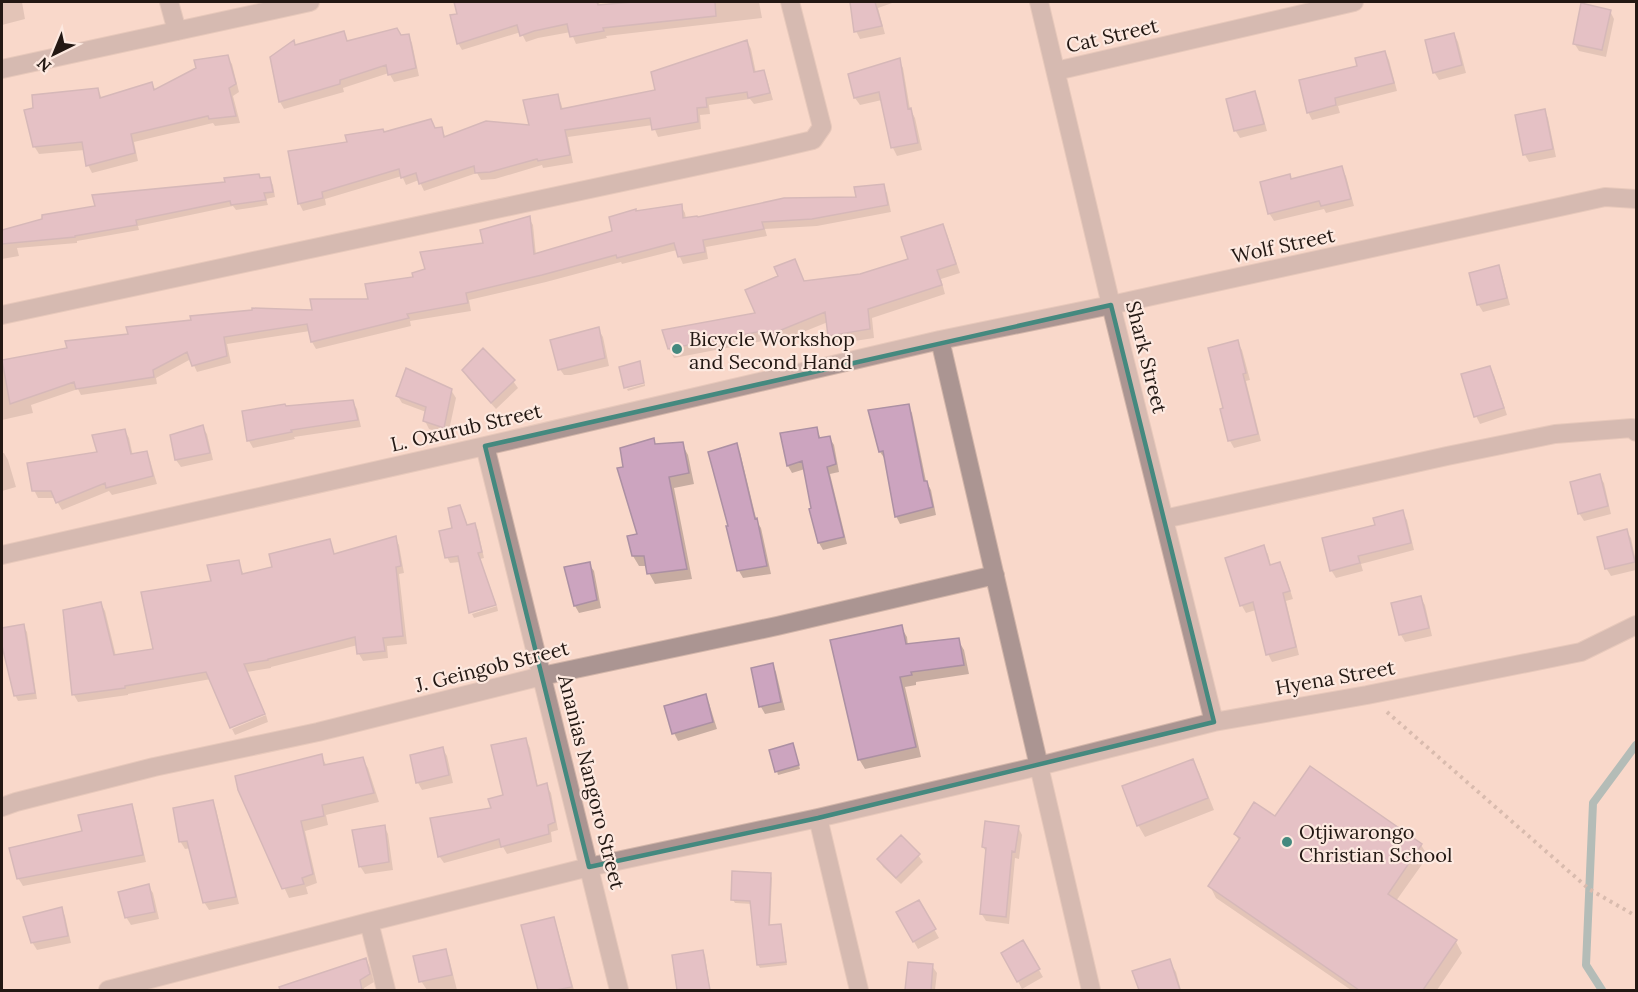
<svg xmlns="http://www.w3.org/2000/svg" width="1638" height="992" viewBox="0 0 1638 992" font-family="Lora,serif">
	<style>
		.shadow { fill: #0003 }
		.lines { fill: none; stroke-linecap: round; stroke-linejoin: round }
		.stream { stroke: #6199a1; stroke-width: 8 }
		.building { fill: #cca4bf; stroke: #ac90a3; stroke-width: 1.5 }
		.minor-casing { stroke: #d2b5a9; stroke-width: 20 }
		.path { stroke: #b2988d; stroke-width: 4; stroke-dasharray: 3 4.5; stroke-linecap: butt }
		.minor { stroke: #ab9592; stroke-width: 18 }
		.marked { fill: none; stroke: #44897f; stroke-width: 4.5; stroke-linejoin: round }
		.poi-dot { fill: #44897f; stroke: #fde9e0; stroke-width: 2 }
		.labels { text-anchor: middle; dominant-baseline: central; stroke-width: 4.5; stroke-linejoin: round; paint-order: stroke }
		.street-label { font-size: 20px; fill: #231813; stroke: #fde9e0 }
		.poi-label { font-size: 20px; fill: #231813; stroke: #fde9e0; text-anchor: start }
	</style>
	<rect width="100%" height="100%" fill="#f9d8ca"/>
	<!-- shadow -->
	<path class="shadow" d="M2 2H22L25 19 2 25Z
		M502 2H599L600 6 647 2H759L762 18 606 36 607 38 576 44 571 32 538 38 526 42 521 32 462 50 458 43 463 14Z
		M852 2H895L878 8 885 34 860 39 856 31Z
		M1610 11 1614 19 1606 57 1579 51 1574 43Z
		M344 33 348 42 408 35 412 43 419 76 394 82 389 73 343 88 344 92 284 109 280 102 294 42 296 46Z
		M1454 34 1458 42 1466 73 1439 80 1434 72Z
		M747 41 751 49 756 73 763 72 767 79 773 100 754 104 750 99 709 105 710 114 700 115 701 129 658 137 653 125 568 137 573 163 543 168 542 165 495 179 481 180 477 173 424 191 419 180 406 185 402 176 325 199 326 205 303 211 299 203 349 144 384 133 441 128 446 138 531 127 557 96 561 103 563 110 657 91Z
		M1385 52 1389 60 1397 91 1338 106 1340 113 1312 120 1308 112 1359 67Z
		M227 57 232 64 239 92 233 96 240 123 215 126 213 123 134 142 138 161 92 173 88 165 85 150 39 154 34 146 98 89 102 99 152 84 156 91 198 69Z
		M899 60 903 68 910 109 915 118 922 150 897 156 893 148 882 100 860 105 855 98Z
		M1255 93 1259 101 1267 131 1240 138 1235 130Z
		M1544 111 1548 118 1556 157 1529 162 1525 155Z
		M1341 168 1346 176 1354 206 1326 213 1324 209 1274 221 1269 213Z
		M270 179 273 185 275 197 266 199 268 205 236 210 233 206 138 226 139 230 77 241V243L17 248 19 256 2 259V232L44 220Z
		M883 186 887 193 891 212 817 226 765 229 767 236 706 247 708 259 683 264 677 250 622 264 621 262 546 282 469 300 471 311 410 321 411 326 316 349 312 342 310 331 227 344 231 363 197 372 191 359 156 378 157 384 81 395 78 389 31 405 33 413 2 420V361L68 349 314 312 370 301 485 245 529 218 533 225 536 255 613 232 636 213 681 206 685 213 686 219 858 199Z
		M942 226 947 234 960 273 941 279 945 294 872 318 874 338 835 344 830 335 828 322 771 345 768 340 674 358 669 349 757 314 804 282 860 275 909 260Z
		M1498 267 1502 275 1510 305 1483 312 1478 304Z
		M598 329 603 337 609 366 571 375H564L559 368Z
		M1237 342 1242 350 1250 380 1246 381 1261 441 1234 448 1230 441 1225 409Z
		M1489 367 1494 375 1507 415 1480 424 1476 416Z
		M463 370 513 381 518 388 496 409 468 378Z
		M645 384V386L628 391 627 389Z
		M451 390 456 398 448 435 429 429 425 421 426 412 402 403 397 395Z
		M352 401 357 409 361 427 294 437 295 439 253 448 249 441 243 412Z
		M908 406 912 413 926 481 931 490 936 515 900 524 896 516 885 459 880 452 870 412Z
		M202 427 207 434 213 460 181 467 176 460 171 436Z
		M816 428 821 439 829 437 834 445 839 472 830 474 847 544 823 550 819 543 811 510H812L805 469 792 473 788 466Z
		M125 431 129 438 133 456 146 452 150 460 157 484 112 495 109 491 62 510 55 498H38L34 490 98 453Z
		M653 440 656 445 682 444 688 455 694 484 674 488 692 579 655 584 649 573 647 566H639L633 556 639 535 625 469Z
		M736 445 740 452 757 522 761 528 771 574 743 578 739 571 728 527Z
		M2 453H4L8 460 16 487 2 491Z
		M1599 476 1604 483 1611 514 1584 521 1579 513Z
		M460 507 468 526 475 525 478 530 484 558 480 559 496 604 470 611 460 562 450 563 447 557Z
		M1402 512 1407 520 1414 550 1361 564 1363 571 1336 578 1331 570 1377 526Z
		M1626 531 1631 538 1636 562V570L1611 576 1606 568Z
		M395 538 399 545 404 573 399 574 407 644 387 646 388 658 363 661 359 654 358 645 271 667V668L247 672 264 712 231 726 211 679 128 694V695L78 702 74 695 101 604 105 611 116 656 154 650 213 583 238 562 244 575 273 568 329 541 335 555Z
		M1263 547 1268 554 1271 566 1279 564 1284 571 1293 599 1286 601 1299 655 1272 662 1268 654 1256 610 1246 613 1242 606 1227 559Z
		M589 564 594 571 601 608 579 613 575 606Z
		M1420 597 1425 605 1432 636 1405 642 1401 635 1393 604Z
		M497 606 498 611 474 618 472 614Z
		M23 626 27 632 37 699 18 701 15 695 2 640V629Z
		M901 627 907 637 908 646 958 640 964 650 969 674 916 682V685L905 687 921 757 865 769 859 759Z
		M772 664 776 672 785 710 765 714 761 707 753 669Z
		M705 696 709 703 717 729 678 741 674 733Z
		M266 715 268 722 235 735 232 729Z
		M526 740 530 748 538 787 546 785 551 793 558 830 551 832 552 842 507 854 503 847 444 863 439 856 493 809 505 796Z
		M793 744 800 769 778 775 771 751Z
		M442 748 447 756 453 783 422 790 418 783Z
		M321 756 327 766 362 759 368 768 379 802 326 815 328 825 305 831 317 883 306 887 308 894 289 898 239 789Z
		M1192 761 1199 772 1214 810 1145 837 1138 825Z
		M212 801 216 809 239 904 209 910 204 902 191 848 185 849 180 841Z
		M131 806 135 814 146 862 23 886 18 878 84 832Z
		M1276 818 1421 845 1428 856 1396 901 1456 942 1462 953 1437 990H1351L1216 898 1210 886 1240 842 1235 834Z
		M384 826 388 834 393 870 365 874 360 866Z
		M1018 827 1022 835 1019 859 1015 858 1009 924 986 921 981 913 987 853 983 847Z
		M918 855 923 862 901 884 883 867 879 860Z
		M770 874 772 878 770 926 780 925 782 929 787 965 760 968 758 965 752 904 735 903 733 900Z
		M148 886 153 893 159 919 131 925 126 917Z
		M919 902 939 938 918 949 898 913Z
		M61 908 65 916 71 943 37 950 32 942Z
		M553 919 557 927 574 990H539L523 926Z
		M1023 942 1043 977 1022 989 1003 953Z
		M445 951 449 958 457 990H427L421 981Z
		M703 952 705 955 710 990H679L673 956Z
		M366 959 370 967 374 982 364 988V990H277Z
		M1169 961 1176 972 1181 990H1140L1134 972Z
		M909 964 932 966 937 973 935 990H906Z"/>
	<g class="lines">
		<!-- stream -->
		<path class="stream" d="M1602 990 1586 965 1593 803 1636 745"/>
	</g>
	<!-- building -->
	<path class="building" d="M454 2H597L598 5 633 2H715L716 16 603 28 604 31 570 37 567 24 534 31 520 36 517 25 457 44 450 15 457 14Z
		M850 2H875L882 26 854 32Z
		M1581 3 1611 10 1602 50 1573 44Z
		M397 28 401 35 409 34 416 68 388 75 386 65 340 80V84L279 102 270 57 294 40 295 45 344 31 347 41Z
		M1454 33 1462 65 1433 73 1425 40Z
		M747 40 754 72 764 70 770 93 748 98 747 92 706 98 707 107 697 108 698 122 652 130 650 118 565 130 570 155 538 161 537 159 490 172 475 173 474 166 419 184 416 173 401 178 399 169 322 192 323 198 298 204 288 151 347 142 345 135 383 129 384 132 431 119 435 128 442 127 444 137 486 121 529 125 523 100 558 94 561 109 655 90 651 72Z
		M1385 51 1394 83 1335 98 1336 105 1307 113 1299 80 1357 66 1355 58Z
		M228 55 236 84 229 88 236 116 209 119 208 116 131 134 135 153 86 166 82 142 33 147 24 110 33 108 32 95 98 88 100 98 152 82 154 90 196 68 194 60Z
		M900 58 908 109 911 108 918 143 891 148 879 92 854 98 848 74Z
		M1255 91 1264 124 1234 131 1226 99Z
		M1545 109 1553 149 1523 155 1515 115Z
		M1342 166 1351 199 1321 206 1319 201 1268 214 1260 182 1290 174 1291 179Z
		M259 174 260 178 270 177 273 192 264 193 266 200 231 205 230 201 136 220 137 225 75 236V237L2 244V230L42 219V215L95 206 92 195 225 182 224 178Z
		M884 184 888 205 812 219 762 222 764 229 703 240 705 252 678 257 674 243 617 258 616 255 542 275 466 293 468 303 407 314 409 318 311 342 307 324 224 337 227 356 192 366 187 352 153 370 154 377 76 389 74 382 10 404 2 360 67 348 65 341 128 334 126 327 191 320 190 316 252 310V308L312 310 310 299H368L365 284 413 277 412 273 425 269 420 252 483 243 480 230 530 216 534 254 612 231 609 217 636 209V211L682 204 683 218 697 216 698 217 784 198 856 197 854 187Z
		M943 224 956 264 937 270 942 285 868 309 870 329 828 336 825 312 764 337 762 331 668 349 662 330 755 313 745 290 778 276 774 267 795 259 804 281 860 274 908 259 901 237Z
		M1499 265 1507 298 1477 305 1469 273Z
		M599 327 605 358 558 370 550 340Z
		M1238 340 1246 373 1243 374 1258 434 1228 441 1220 409 1223 408 1208 348Z
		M483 348 515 380 491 403 462 370Z
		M640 361 644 383 624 388 619 367Z
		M1490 366 1504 408 1474 417 1461 374Z
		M406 368 452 389 444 428 423 421 426 407 396 396Z
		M353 400 358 420 291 430 292 432 247 441 242 411 285 404 286 406Z
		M909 404 924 481H927L933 507 895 517 883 451 879 452 868 410Z
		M203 425 210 453 175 460 170 435Z
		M817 427 819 438 830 436 836 464 827 467 844 537 818 543 809 509 811 508 802 461 787 466 780 433Z
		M125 429 131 454 147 451 153 476 106 488 105 483 56 503 51 491H32L27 463 97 452 92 435Z
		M654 438 655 444 683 442 689 473 669 477 687 569 647 574 644 556H632L627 536 637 534 617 468 623 467 620 448Z
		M737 443 755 519 757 518 767 566 737 571 726 526H728L708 452Z
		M1600 474 1608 506 1578 514 1570 482Z
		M460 505 467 525 475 523 482 552 478 553 496 605 469 613 458 556 445 558 439 531 452 528 448 508Z
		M1403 510 1411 543 1358 556 1360 563 1330 571 1322 538 1375 525 1373 518Z
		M1627 529 1635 562 1605 569 1597 537Z
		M396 536 401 566 396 567 403 636 383 638 385 651 357 654 355 637 268 659V660L244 664 265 714 230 728 206 672 125 686V688L72 695 63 610 101 602 114 655 153 649 141 592 211 581 207 565 239 560 242 574 272 567 269 554 330 539 334 554Z
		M1264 545 1270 565 1280 562 1290 591 1283 593 1296 647 1266 655 1253 602 1240 606 1225 558Z
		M590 562 597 600 574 606 564 567Z
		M1421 596 1429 628 1399 635 1391 603Z
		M24 624 35 693 14 696 2 646V628Z
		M902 625 906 644 959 638 964 665 911 672 912 675 900 677 916 747 858 760 830 640Z
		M773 663 781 702 759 707 751 668Z
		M706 694 713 722 672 734 664 706Z
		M526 738 537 786 547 783 555 822 548 825 549 834 501 847 499 839 438 857 430 818 491 808 488 799 503 795 491 745Z
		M793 743 799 765 775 772 769 750Z
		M443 747 449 775 416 783 410 755Z
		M322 754 324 765 363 757 374 793 322 805 324 816 301 821 313 874 302 878 304 884 282 889 238 790 235 776Z
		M1193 759 1208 798 1137 826 1122 786Z
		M1310 766 1422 844 1388 894 1457 940 1423 990H1359L1208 886 1240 838 1234 834 1254 802 1275 816Z
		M213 800 236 897 203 903 187 841 179 842 173 808Z
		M132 804 143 855 17 879 9 848 82 831 78 815Z
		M985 821 1019 826 1015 852 1012 851 1006 917 980 914 986 848 982 847Z
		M385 825 389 862 359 867 352 830Z
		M901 835 920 854 896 878 877 859Z
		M732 871 771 873 769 925 781 924 786 962 757 965 750 901 731 900Z
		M149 884 155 912 125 918 118 892Z
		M919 900 936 929 913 942 896 912Z
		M62 907 68 936 31 943 23 917Z
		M554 917 572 987 556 990H538L521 925Z
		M1023 940 1040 969 1017 982 1001 953Z
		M446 949 452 975 419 982 413 956Z
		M703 950 710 990H677L672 955Z
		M366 958 370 974 360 980 362 990H280L279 987Z
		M1170 959 1180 990H1139L1132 971Z
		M908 962 933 964 931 990H905Z"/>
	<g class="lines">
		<defs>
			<path id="minor" d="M169 2 177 31
				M1039 2 1111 305 1214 722
				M2 69 310 2
				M1056 71 1354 2
				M2 315 753 154 813 140 822 127 790 2
				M940 340 1091 990
				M485 446 619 990
				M1164 519 1447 456 1555 434 1632 428 1636 432
				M2 555 485 446 940 340 1111 305 1605 197 1636 199
				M2 807 16 802 154 767 318 732 542 676 777 626 995 575
				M818 818 859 990
				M369 922 386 990
				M108 990 369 922 589 867 818 818 1039 766 1214 722 1367 695 1581 652 1636 625"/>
		</defs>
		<!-- minor casing -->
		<use href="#minor" class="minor-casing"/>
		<!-- path -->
		<path class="path" d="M1387 712 1589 889 1636 916"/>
		<!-- minor -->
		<use href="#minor" class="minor"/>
	</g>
	<!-- marked area -->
	<path d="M0 0H1638V992H0ZM1111 305 1214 722 818 818 589 867 485 446Z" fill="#f9d8ca" fill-opacity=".55" fill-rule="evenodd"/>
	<path class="marked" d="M1111 305 1214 722 818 818 589 867 485 446Z"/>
	<!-- markers -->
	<g class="poi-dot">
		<circle cx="677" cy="349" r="6"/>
		<circle cx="1287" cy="842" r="6"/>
	</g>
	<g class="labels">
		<!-- street labels -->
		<g class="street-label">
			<text transform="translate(1112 35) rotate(-13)">Cat Street</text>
			<text transform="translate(1283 245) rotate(-12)">Wolf Street</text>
			<text transform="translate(1147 357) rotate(76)">Shark Street</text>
			<text transform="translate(466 427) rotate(-13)">L. Oxurub Street</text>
			<text transform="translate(492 666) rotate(-14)">J. Geingob Street</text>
			<text transform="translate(1335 677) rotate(-10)">Hyena Street</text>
			<text transform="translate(592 782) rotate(76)">Ananias Nangoro Street</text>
		</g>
		<!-- poi labels -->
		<g class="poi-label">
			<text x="689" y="338">Bicycle Workshop<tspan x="689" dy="23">and Second Hand</tspan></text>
			<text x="1299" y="831">Otjiwarongo<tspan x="1299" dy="23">Christian School</tspan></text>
		</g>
	</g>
	<!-- border -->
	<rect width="1638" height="992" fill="none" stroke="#231813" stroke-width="6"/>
	<!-- north arrow -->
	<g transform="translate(54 54) rotate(223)" stroke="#fde9e0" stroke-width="4.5" paint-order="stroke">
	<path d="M0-4.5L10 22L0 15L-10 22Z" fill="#231813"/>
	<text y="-9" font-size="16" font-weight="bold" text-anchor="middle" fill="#231813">N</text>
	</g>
</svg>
